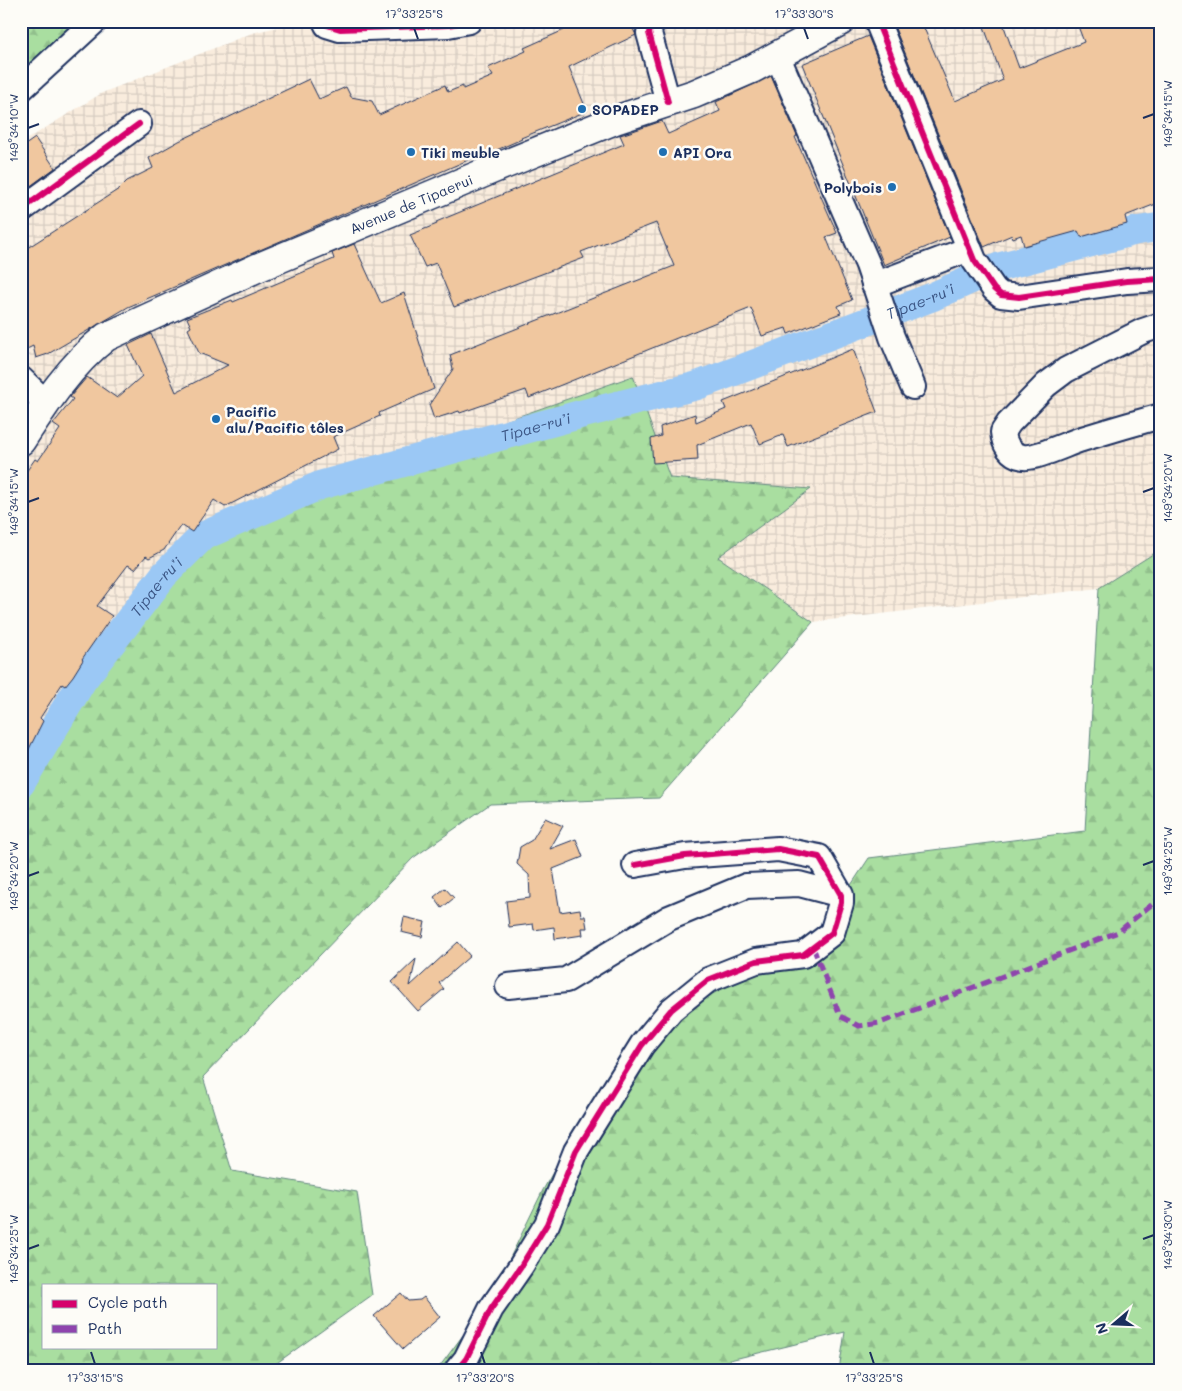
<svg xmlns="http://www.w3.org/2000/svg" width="1182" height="1391" viewBox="0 0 1182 1391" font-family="Mali,sans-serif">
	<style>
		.industrial { fill: url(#industrial-grid) }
		.forest { fill: url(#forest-firs); stroke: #62867f; fill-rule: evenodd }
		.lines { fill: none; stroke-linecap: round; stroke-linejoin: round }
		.river { stroke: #9bc8f5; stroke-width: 29 }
		.building { fill: #f0c79f; stroke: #1b2f5e }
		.minor-casing { stroke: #1b2f5e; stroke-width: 28 }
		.major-casing { stroke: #1b2f5e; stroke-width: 31 }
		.minor { stroke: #fdfcf7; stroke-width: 24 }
		.major { stroke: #fdfcf7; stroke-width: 28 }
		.quiet { stroke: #8e44ad; stroke-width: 5; stroke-dasharray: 10 5; stroke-linecap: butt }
		.cycleway-casing { stroke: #fdfcf7; stroke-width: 9 }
		.cycleway { stroke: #d6006c; stroke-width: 6 }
		.ticks { fill: none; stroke: #1b2f5e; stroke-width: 2 }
		.poi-dot { fill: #1f6fb2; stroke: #fdfcf7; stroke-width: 2 }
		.labels { text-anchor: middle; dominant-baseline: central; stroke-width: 5; stroke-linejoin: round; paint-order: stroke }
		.poi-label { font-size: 14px; font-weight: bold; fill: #1b2f5e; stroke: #fdfcf7; text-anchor: start }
		.street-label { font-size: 14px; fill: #1b2f5e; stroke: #fdfcf7 }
		.water-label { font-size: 15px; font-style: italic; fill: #3b5584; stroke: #fdfcf7 }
		.neatline { fill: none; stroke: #1b2f5e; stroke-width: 2 }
		.ticks-label { font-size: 12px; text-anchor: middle; fill: #1b2f5e }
	</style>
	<defs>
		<pattern id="industrial-grid" width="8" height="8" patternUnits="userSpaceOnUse" patternTransform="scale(1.25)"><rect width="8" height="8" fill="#f9ecdd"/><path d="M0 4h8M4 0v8" fill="none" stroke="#d5cbc0"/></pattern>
		<pattern id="forest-firs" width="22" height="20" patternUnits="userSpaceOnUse" patternTransform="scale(1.25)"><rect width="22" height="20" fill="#a9dea0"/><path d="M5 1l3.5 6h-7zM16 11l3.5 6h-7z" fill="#91bf8c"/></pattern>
	</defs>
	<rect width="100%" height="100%" fill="#fdfcf7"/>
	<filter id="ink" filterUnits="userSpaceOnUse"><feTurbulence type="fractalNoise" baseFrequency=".02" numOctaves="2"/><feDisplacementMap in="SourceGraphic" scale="10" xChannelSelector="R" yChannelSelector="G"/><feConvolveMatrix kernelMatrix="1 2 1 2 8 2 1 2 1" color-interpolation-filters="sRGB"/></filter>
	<g filter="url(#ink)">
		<!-- industrial -->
		<path class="industrial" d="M303 21H1161V549L1099 588 813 622 718 557 810 489 670 478 632 376 440 444 358 464 215 534 143 603 85 685 21 792V143L102 93 252 33Z"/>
		<!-- forest -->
		<path class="forest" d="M21 21H96L21 87Z
			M633 376 670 478 811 489 718 557 813 622 659 798 490 804 413 858 203 1077 232 1171 357 1192 372 1295 267 1370H21V792L85 685 143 603 215 534 305 483 358 464 440 444ZM44 1285H216V1347H44Z
			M1161 549V1370H839L845 1332 701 1367 698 1370H437L490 1299 543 1190 606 1078 707 997 816 938 869 858 1085 831 1099 588Z"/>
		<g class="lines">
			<!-- river -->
			<path class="river" id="s1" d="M21 783 82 681 164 575 203 536 321 485 582 414 696 386 932 297 999 267 1135 231 1161 227"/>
		</g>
		<!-- building -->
		<path class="building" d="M561 21H629L636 35 569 67 587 111 521 138 522 139 476 159 475 157 128 307 48 354 36 358 33 346 21 352V252L119 189 127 181 153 168 149 158 179 141 309 79 319 99 346 87 351 97 372 101 379 115 445 85 448 92 463 86V89L493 76 488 68 526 51 524 48 564 30Z
			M892 21H921L955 101 1003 80 982 21H1002L1019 68 1084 42 1076 21H1161V202L1125 216 1127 224 1081 237 1078 231 1024 246 1021 235 1013 238 1012 235 984 247Z
			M868 36 950 237 884 265 802 64Z
			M771 76 797 136 795 137 837 233 826 237 852 300 838 306 841 313 788 334 786 328 762 336 751 308 529 398 526 390 460 413 459 411 434 419 429 405 453 369 450 355 674 266 656 223 581 252 584 258 454 307 436 263 425 267 410 235 437 224 436 222 624 144 620 135 627 133 662 121 668 134 720 111 716 102Z
			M35 138 55 168 21 193V148Z
			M354 244 381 303 404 293 434 389 379 413 380 416 333 437 338 449 225 507 214 500 192 532 181 525 164 550 149 558 146 556 135 569 128 565 97 606 112 616 82 659 83 660 73 676 65 686 62 684 40 718 43 721 21 765V479L35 459 38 461 60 429 53 424 73 399 70 397 87 377 117 398 142 376 128 345 151 334 176 392 228 365 199 353 188 329 191 327 187 318 232 300 233 302 334 259 332 253Z
			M853 349 877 412 788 447 783 435 760 444 751 423 697 445 698 460 653 463 651 439 661 436 660 427 695 414 696 422 726 409 723 402Z
			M545 818 563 826 550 849 576 839 583 857 553 869 560 912 580 909 581 916H585L587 928H582L583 935 555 939 554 927 534 930 533 924 509 927 506 901 530 898 529 875 517 864 520 847 532 840Z
			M445 888 454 898 442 908 434 897Z
			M404 917 425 922 422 937 401 932Z
			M458 942 470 956 439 983 444 989 418 1011 392 982 416 959 410 986Z
			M401 1293 408 1301 420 1300 424 1297 440 1317 403 1349 374 1316Z"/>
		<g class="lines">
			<defs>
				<path id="minor" d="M325 21 327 25 340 29 448 25 469 21
					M654 21 651 23 649 33 668 102
					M877 21 974 260 994 289 1001 295 1019 297 1127 281 1161 279
					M777 55 868 265 892 337 913 387
					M21 89 95 21
					M21 210 139 124
					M874 285 969 249
					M1161 325 1143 331 1066 370 1046 385 1009 423 1003 432C1004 444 1010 455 1023 457 1036 459 1068 443 1082 439 1108 431 1135 423 1161 416
					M21 379 46 403
					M508 986 566 980 669 918 746 886 799 884 841 895
					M457 1370 466 1359 491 1309 521 1266 547 1224 576 1151 642 1045 671 1010 708 980 756 961 803 955 832 933 841 903V895L819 857 778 849 685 856 635 865"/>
				<g id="major">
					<path id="s2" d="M21 441C45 404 71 364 106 337L257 268 491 170 615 120 694 94 752 69 841 21"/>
				</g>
			</defs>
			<!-- minor casing -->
			<use href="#minor" class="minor-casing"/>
			<!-- major casing -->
			<use href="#major" class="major-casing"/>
			<!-- minor -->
			<use href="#minor" class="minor"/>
			<!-- major -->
			<use href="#major" class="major"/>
			<!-- quiet -->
			<path class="quiet" d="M813 947 840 1016 859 1026 880 1023 1118 932 1161 897"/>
			<defs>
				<path id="cycleway" d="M325 21 327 25 340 29 448 25 469 21
					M654 21 651 23 649 33 668 102
					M877 21 974 260 994 289 1001 295 1019 297 1127 281 1161 279
					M21 210 139 124
					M457 1370 466 1359 491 1309 521 1266 547 1224 576 1151 642 1045 671 1010 708 980 756 961 803 955 832 933 841 903V895L819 857 778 849 685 856 635 865"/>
			</defs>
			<!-- cycleway casing -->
			<use href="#cycleway" class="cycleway-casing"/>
			<!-- cycleway -->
			<use href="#cycleway" class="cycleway"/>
		</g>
	</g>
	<!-- ticks -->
	<path class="ticks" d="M414 28 418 39M804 28 808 39M1143 118 1154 114M28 128 39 124M1143 492 1154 488M28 502 39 498M1143 865 1154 861M28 876 39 872M1143 1239 1154 1235M28 1249 39 1245M91 1352 95 1364M481 1352 485 1364M870 1352 874 1364"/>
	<!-- markers -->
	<g class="poi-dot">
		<circle cx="582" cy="109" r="5"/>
		<circle cx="411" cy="152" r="5"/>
		<circle cx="663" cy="152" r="5"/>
		<circle cx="892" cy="187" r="5"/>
		<circle cx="216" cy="419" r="5"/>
	</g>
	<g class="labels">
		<!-- poi labels -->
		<g class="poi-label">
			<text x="592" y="109">SOPADEP</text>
			<text x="421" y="152">Tiki meuble</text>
			<text x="673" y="152">API Ora</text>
			<text x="882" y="187" text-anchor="end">Polybois</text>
			<text x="226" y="411">Pacific<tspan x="226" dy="16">alu/Pacific tôles</tspan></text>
		</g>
		<!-- street labels -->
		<g class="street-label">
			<text stroke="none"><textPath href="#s2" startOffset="468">Avenue de Tipaerui</textPath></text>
		</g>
		<!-- water labels -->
		<g class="water-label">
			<text stroke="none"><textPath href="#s1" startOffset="1064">Tipae-ru’i</textPath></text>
			<text stroke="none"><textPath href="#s1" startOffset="659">Tipae-ru’i</textPath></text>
			<text stroke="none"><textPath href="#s1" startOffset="239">Tipae-ru’i</textPath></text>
		</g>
	</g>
	<!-- margin -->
	<rect width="1182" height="1391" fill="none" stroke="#fdfcf7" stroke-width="55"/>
	<!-- legend -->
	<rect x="42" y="1284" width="175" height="65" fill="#fdfcf7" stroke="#a3aaba"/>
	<rect x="52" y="1300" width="25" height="8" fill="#d6006c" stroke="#a3aaba"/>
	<text x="88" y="1308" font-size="15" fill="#1b2f5e">Cycle path</text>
	<rect x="52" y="1325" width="25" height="8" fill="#8e44ad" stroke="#a3aaba"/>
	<text x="88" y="1334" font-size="15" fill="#1b2f5e">Path</text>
	<!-- north arrow -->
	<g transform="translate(1114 1324) rotate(251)" stroke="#fdfcf7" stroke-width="4" paint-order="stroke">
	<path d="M0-4L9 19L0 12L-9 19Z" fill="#1b2f5e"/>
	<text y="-8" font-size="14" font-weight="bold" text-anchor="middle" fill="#1b2f5e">N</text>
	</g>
	<rect x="28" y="28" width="1126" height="1336" class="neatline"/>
	<g class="ticks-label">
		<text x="414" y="18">17°33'25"S</text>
		<text x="804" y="18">17°33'30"S</text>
		<text transform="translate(1168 114) rotate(-90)" y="4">149°34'15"W</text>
		<text transform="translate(14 128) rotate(-90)" y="4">149°34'10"W</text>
		<text transform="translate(1168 488) rotate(-90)" y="4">149°34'20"W</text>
		<text transform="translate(14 502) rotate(-90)" y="4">149°34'15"W</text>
		<text transform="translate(1168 861) rotate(-90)" y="4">149°34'25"W</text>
		<text transform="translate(14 876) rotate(-90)" y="4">149°34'20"W</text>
		<text transform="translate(1168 1235) rotate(-90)" y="4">149°34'30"W</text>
		<text transform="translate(14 1249) rotate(-90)" y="4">149°34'25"W</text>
		<text x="95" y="1382">17°33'15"S</text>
		<text x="485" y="1382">17°33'20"S</text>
		<text x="874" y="1382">17°33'25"S</text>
	</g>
</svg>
